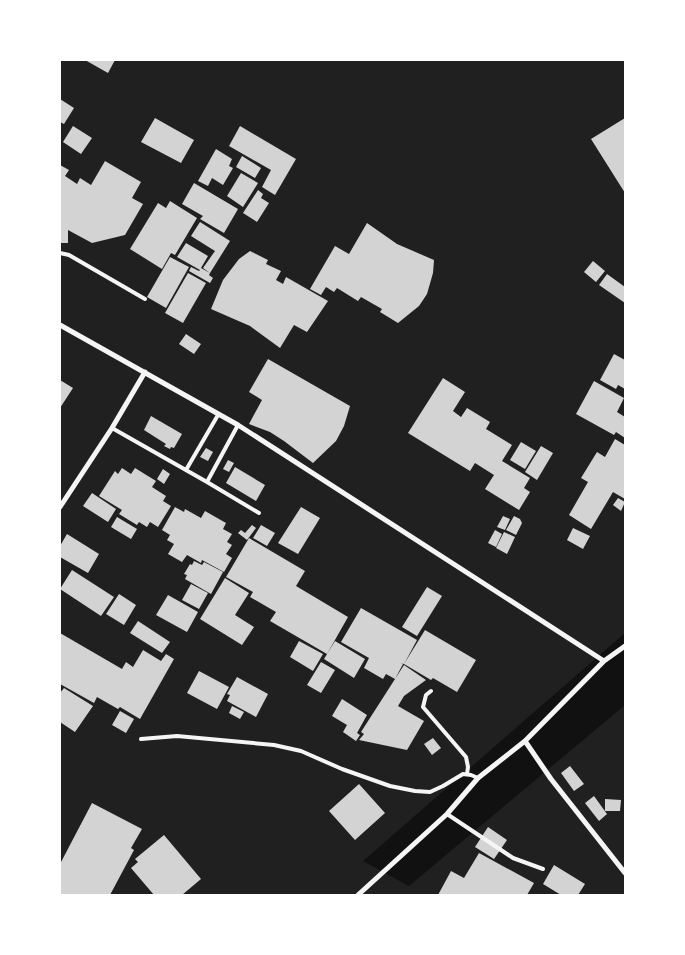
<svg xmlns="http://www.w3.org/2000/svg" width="685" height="955" viewBox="0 0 685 955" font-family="'Space Grotesk',sans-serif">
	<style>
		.green { fill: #202020 }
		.building { fill: #d3d3d3 }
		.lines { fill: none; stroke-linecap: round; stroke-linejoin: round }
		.service { stroke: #f5f5f5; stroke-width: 4 }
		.minor { stroke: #f5f5f5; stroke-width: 5 }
	</style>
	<rect width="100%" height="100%" fill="#111"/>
	<!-- green -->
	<path class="green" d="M60 60H625V633L363 861 409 886 625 705V895H60Z"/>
	<!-- building -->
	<path class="building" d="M85 60H115L108 73Z
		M60 99 74 108 64 124 60 122Z
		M155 118 194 140 181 163 141 142Z
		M625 118V193L591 139Z
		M73 126 92 138 81 154 63 142Z
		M240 126 296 159 275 195 262 187 271 170 229 146Z
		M216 149 232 159 229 166 233 168 223 185 212 178 208 186 198 181Z
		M242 156 261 168 255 178 236 167Z
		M105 161 141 182 132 198 143 204 125 235 92 243 68 230V243H60V165L69 170 65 176 77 184 80 178 91 185Z
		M241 173 258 183 243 207 227 196Z
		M194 183 238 209 224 233 200 219 203 216 182 204Z
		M258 190 263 194 261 198 269 203 257 222 243 213Z
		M170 201 197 218 175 255 171 253 162 269 130 249 158 203 166 208Z
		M200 222 230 241 210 273 203 268 215 251 191 236Z
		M367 223 397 244 434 260 433 273 427 294 419 306 398 323 380 312 382 309 361 297 358 301 337 288 334 292 326 287 321 295 310 289 335 246 349 254Z
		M186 243 208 256 201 268 210 273 209 275 213 278 210 283 189 271 191 267 199 271 200 270 177 257Z
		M250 251 268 260 266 264 281 271 276 280 283 284 286 277 328 301 307 332 294 325 280 348 250 326 211 309 223 280 239 259Z
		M170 257 189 267 166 308 147 297Z
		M593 261 605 271 596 282 584 272Z
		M188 273 206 283 183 323 165 313Z
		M607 274 625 287V303L599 285Z
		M186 334 201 344 194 354 179 344Z
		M614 354 625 360V389L618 385 616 389 600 380Z
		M268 359 350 406 344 426 336 441 313 463 284 441 270 432 249 424 262 400 249 392Z
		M443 378 465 392 453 411 461 417 467 408 490 422 486 429 512 445 502 461 530 478 524 488 530 492 519 510 485 489 494 475 475 463 470 471 408 433Z
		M60 380 73 388 60 408Z
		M594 381 624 398 617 412 625 417V438L616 432 614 435 576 414Z
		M151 416 182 434 174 448 171 447 170 449 164 446 166 444 144 430Z
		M615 439 625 445V499L613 492 591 529 569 515 588 482 581 478 597 452 605 457Z
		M521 442 536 451 525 469 510 460Z
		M541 446 553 453 537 480 525 472Z
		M206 448 213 452 208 461 200 457Z
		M228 460 234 463 229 472 223 469Z
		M235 467 265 485 256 501 226 483Z
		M122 468 131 474 135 468 156 481 152 487 166 496 163 501 171 506 158 527 150 522 147 527 139 522 137 525 119 514 122 510 99 496 115 471 118 474Z
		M163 469 170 474 164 484 157 479Z
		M92 493 116 509 108 522 83 506Z
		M618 498 625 502 621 511 613 505Z
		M175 507 184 512 185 509 201 518 205 511 226 523 223 529 232 534 227 542 232 545 226 554 232 558 224 572 202 560 201 563 187 555 182 562 168 554 174 544 167 540 170 535 162 530Z
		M301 507 320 518 298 554 278 543Z
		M503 516 510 519 505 530 497 527Z
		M514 516 520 519 522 523 516 535 506 530Z
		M117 517 137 529 131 539 111 527Z
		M252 525 256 528 247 540 238 533 241 530 245 533Z
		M261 525 275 533 267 546 253 538Z
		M573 528 590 536 583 549 567 540Z
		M495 530 502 534 496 547 488 543Z
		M504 532 515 537 507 554 496 548Z
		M67 534 99 554 88 573 60 557V546Z
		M249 538 305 571 296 586 348 617 327 654 270 621 276 612 250 597 253 592 226 577Z
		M194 561 202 565 204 562 223 572 211 594 185 579 187 575 184 574 190 564 192 565Z
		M72 570 114 597 101 616 60 589Z
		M225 578 249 593 235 615 254 627 242 645 200 619Z
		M191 584 208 593 199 609 182 600Z
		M427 587 442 596 417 636 402 627Z
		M119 594 136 605 124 625 106 614Z
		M168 595 198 612 187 632 156 615Z
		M361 608 417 640 404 664 401 663 403 664 395 679 386 674 383 679 364 668 369 658 341 642Z
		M138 621 170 642 162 653 130 633Z
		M425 630 476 660 457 692 433 678 431 680 404 664Z
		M60 633 122 669 126 662 133 667 143 650 161 661 166 654 174 659 140 719 120 707 118 709 97 697 94 703 60 684Z
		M299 641 323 654 313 671 290 657Z
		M335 641 365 659 354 678 324 659Z
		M321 662 335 670 321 693 307 685Z
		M404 665 426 680 404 696 398 706 424 721 407 750 359 740 364 734 361 732Z
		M199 671 229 687 217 709 187 693Z
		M237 677 268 694 256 717 227 701 230 695 227 694Z
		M64 688 93 706 75 732 60 722V693Z
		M342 699 367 715 357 733 360 735 356 741 343 732 347 725 332 716Z
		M232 706 244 712 240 719 229 713Z
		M120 711 134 719 126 733 112 725Z
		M433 738 441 748 432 755 424 744Z
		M570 766 584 784 574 791 561 773Z
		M359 784 385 813 355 840 329 811Z
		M594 796 607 814 599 821 585 803Z
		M605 799 621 800 620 811H605Z
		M92 803 142 829 131 848 134 850 110 895H60V864Z
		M488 827 507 840 494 859 475 847Z
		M164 835 201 879 182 895H154L131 868 138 862 135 859Z
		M479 853 534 883 527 895H438L451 871 464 878Z
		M554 865 585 884 578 895H561L543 884Z"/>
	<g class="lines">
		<!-- service -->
		<path class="service" d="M60 253 69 255 145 299
			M112 428 207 482 259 513
			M186 470 218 415
			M207 482 238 425
			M431 691 426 695 423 707 466 757 468 767 467 774
			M141 739 177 736 274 745 301 751 342 769 390 786 415 791 430 792 443 786 463 774 471 775 478 778
			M447 814 513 858 543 869"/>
		<!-- minor -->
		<path class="minor" d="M60 325 238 425 604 661
			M60 507 112 428 145 372
			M525 741 551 779 625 873
			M358 895 447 814 478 778 525 741 604 661 625 646"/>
	</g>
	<!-- border -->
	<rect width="685" height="955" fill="none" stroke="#ffffff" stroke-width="122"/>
</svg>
